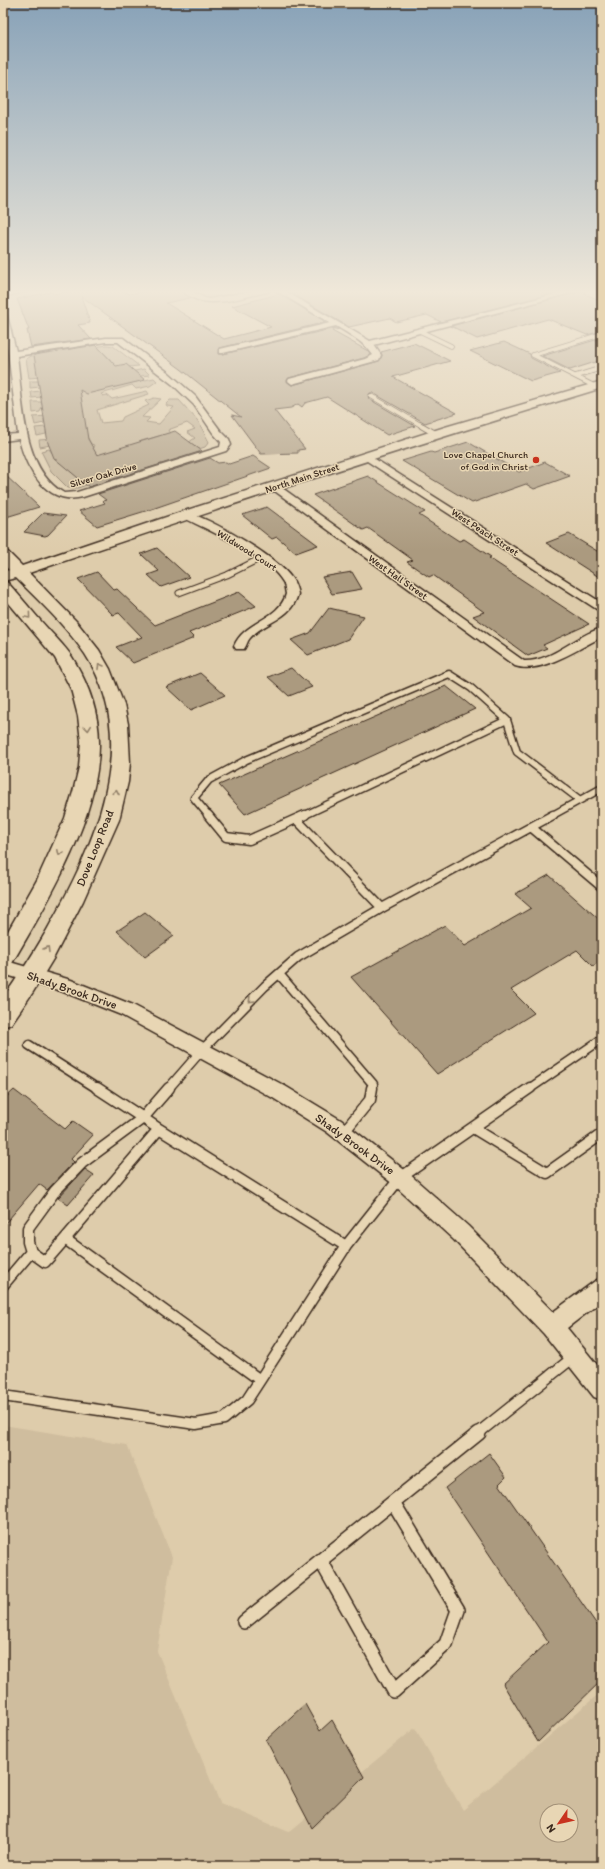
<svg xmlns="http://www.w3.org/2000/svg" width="605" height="1869" viewBox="0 0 605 1869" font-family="Itim,sans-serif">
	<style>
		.built { fill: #cfbd9e; fill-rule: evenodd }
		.green { fill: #bfae91; stroke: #7d6c58 }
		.building { fill: #ab9a7f; stroke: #3b2a1e }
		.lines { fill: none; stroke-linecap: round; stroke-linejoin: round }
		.service-far5-casing { stroke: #3b2a1e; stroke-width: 5.5 }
		.service-far4-casing { stroke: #3b2a1e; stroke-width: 7 }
		.service-far3-casing { stroke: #3b2a1e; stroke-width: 9 }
		.service-far2-casing { stroke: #3b2a1e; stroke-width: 11 }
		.service-far1-casing { stroke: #3b2a1e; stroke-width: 13 }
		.service-casing { stroke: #3b2a1e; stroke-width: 16 }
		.minor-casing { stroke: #3b2a1e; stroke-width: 3 }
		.secondary-casing { stroke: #3b2a1e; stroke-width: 3 }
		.service-far5 { stroke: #e8d6b4; stroke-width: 4 }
		.service-far4 { stroke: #e8d6b4; stroke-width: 5 }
		.service-far3 { stroke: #e8d6b4; stroke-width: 6 }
		.service-far2 { stroke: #e8d6b4; stroke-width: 8 }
		.service-far1 { stroke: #e8d6b4; stroke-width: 10 }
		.service { stroke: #e8d6b4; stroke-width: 13 }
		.minor { fill: #e8d6b4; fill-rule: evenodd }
		.secondary { fill: #e8d6b4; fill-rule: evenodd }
		.oneway { stroke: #928069 }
		.poi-dot { fill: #c8321e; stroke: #e8d6b4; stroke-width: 1.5 }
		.labels { text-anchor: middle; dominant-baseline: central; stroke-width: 3; stroke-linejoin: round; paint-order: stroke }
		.far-poi-label { font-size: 10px; fill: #3b2a1e; stroke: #e8d6b4; text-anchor: end }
		.far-street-label { font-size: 10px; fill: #3b2a1e; stroke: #e8d6b4 }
		.street-label { font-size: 12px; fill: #3b2a1e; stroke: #e8d6b4 }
	</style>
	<rect width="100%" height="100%" fill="#deccab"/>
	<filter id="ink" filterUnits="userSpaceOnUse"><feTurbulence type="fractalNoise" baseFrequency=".025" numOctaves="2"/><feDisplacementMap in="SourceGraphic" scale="8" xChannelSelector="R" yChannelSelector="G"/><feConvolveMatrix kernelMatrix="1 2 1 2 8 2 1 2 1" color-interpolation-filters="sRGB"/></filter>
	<g filter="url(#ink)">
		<!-- built -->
		<path class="built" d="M3 1425 127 1445 172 1557 157 1651 220 1803 289 1832 415 1728 463 1810 602 1691V1866H3ZM547 1811H571V1835H547Z"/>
		<!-- green -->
		<path class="green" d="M107 345 113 346 139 366 128 367 112 376 144 369 150 375 140 376 108 388 154 378 157 381 150 386 136 389 132 385 101 394 103 396 107 395 112 399 147 391 149 394 97 410 101 423 121 421 123 417 149 405 145 401 154 398 161 399 142 417 150 418 146 422 159 424 174 407 167 406 166 404 170 400H179L198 421 209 442 205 447 199 449 189 442 195 438 187 432 195 429 187 423 168 430 179 450 159 436 141 441 99 481 78 488H68L51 471 41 451 49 449 53 454 93 447 94 445 91 444 88 438 40 447 39 440 51 439 48 430H46V434L37 436 35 428 46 427 44 419V423L35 425 33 417 47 416 81 403 42 407 40 412 33 413 32 402H41L42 405V397L32 398 31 392 41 391 40 387 30 388V381H38L92 364 111 360 102 351 99 352 95 347Z
			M45 355 41 377 29 378 26 359 30 356Z"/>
		<!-- building -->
		<path class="building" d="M72 290H121L129 294 151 290H181L190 298 166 303 224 339 271 327 232 306 279 294 326 322 220 348 219 354H223L336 328 339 329 332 331 368 351 371 354 364 358 289 378 287 381 292 385 379 361 382 356 381 352 414 343 450 361 393 377 457 413 425 423 373 393H370L368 396 369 399 415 426 387 435 327 397 305 403 302 407 298 404 291 408 274 410 305 449 298 450V453L261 454 232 415 241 417 181 369 81 296 90 323 78 325 91 339 31 347 27 330H29L17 299 51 292 54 294Z
			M297 290H566L441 322 427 315 396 322 390 318 349 327 289 292Z
			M583 290H584L585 294 602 301V331L587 335 548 319 477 339 451 326 582 291Z
			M602 338V360L570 370 542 356Z
			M504 342 530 354 531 358 560 373 531 381 470 351Z
			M96 345 116 366 126 364 145 380 87 394 80 390 88 439 97 455 175 431 202 451 89 487 54 458 48 443 34 355Z
			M468 442 519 472 545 462 570 476 534 489 526 484 472 503 402 461 431 452 434 453Z
			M253 456 271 468 152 509 97 526 79 511 105 503 103 501 106 500 98 494 210 458 218 463 226 462 229 464Z
			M3 473 39 507 3 518Z
			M368 476 425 512 419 515 459 541 464 539 491 557 489 558 589 624 543 645 547 648 528 656 473 616 484 612 433 575 429 577 407 562 413 560 368 528 363 530 313 495Z
			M267 507 318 545 296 553 277 537 272 539 242 515Z
			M43 513 66 516 48 535 45 536 24 532Z
			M569 534 602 554V579L546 543Z
			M157 548 189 577 161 587 148 575 159 571 141 554Z
			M97 572 114 590 117 589 155 625 239 592 256 606 189 633 194 638 133 663 116 647 142 637 119 613 113 615 78 579Z
			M352 572 362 589 332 594 322 577Z
			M329 608 364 616 348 639 308 655 291 640 310 633Z
			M291 668 312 687 289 696 268 677Z
			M200 673 225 695 191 710 166 687Z
			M446 686 475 709 245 814 219 785Z
			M549 875 602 922V960L593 966 577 950 511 990 534 1013 437 1074 351 977 445 925 465 946 531 908 515 894Z
			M145 912 174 936 145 957 117 931Z
			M14 1090 65 1129 73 1121 93 1135 71 1159 74 1162 47 1190 39 1184 3 1226V1100Z
			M85 1169 94 1175 68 1205 58 1198Z
			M489 1453 506 1477 499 1484 602 1632V1680L538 1742 503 1684 548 1642 445 1488Z
			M305 1704 320 1731 332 1720 364 1777 312 1828 266 1740Z"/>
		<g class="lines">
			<defs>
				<path id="service-far5" d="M420 331 451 346
					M576 376 602 368
					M594 386 533 355 602 334
					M371 396 424 427"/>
				<path id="service-far4" d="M422 426 436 434
					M179 593 227 575 263 557"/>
				<path id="service-far3" d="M209 816 194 798 209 780 246 760 449 674 471 688 507 720 517 752 580 800
					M303 816 507 720
					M551 816 602 788"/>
				<path id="service-far2" d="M208 815 226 837 249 840 296 819 382 908
					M296 819 305 815
					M531 827 602 887
					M279 974 373 1084 372 1089
					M29 1045 98 1089
					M168 1089 202 1050 265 986 298 957 382 908 553 815
					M529 1089 602 1039"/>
				<path id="service-far1" d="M169 1088 143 1118 159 1129 65 1239 260 1380 346 1246 400 1178 530 1088
					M473 1128 547 1173 602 1134
					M159 1129 346 1246
					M343 1133 370 1100 372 1088
					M31 1252 28 1242V1228L55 1191 82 1163 143 1118 97 1088
					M3 1285 31 1252 45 1262 65 1239
					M3 1396 196 1424 224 1419 247 1400 260 1380
					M477 1434 575 1356"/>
				<path id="service" d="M321 1561 394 1691 446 1644 458 1610 393 1502
					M244 1622 479 1433"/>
				<path id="minor" d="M19 290H32L3 297V293Z
					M182 290C193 289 199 297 209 299L257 290H271L267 292C240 297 204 313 182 290Z
					M275 290H283L370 341 571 290H582L374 345 381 355 379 360 292 384 288 381 289 379 365 359 373 355C363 341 350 335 336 326L223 353H220V349L330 323Z
					M3 313 7 315 16 351 106 338H123L169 373 195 396 220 430 229 439 231 445 226 451 83 497C47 506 26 469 19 439L3 441V435L18 434 8 350 3 328ZM106 342H118L172 384 194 405 213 433 221 442 220 447 77 492 64 493C21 469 23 398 17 356Z
					M367 454 602 603V611L598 610 364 459 362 457 364 455Z
					M275 484 278 485 524 661C552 662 576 635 602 628V637C579 648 541 675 515 666L272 489 270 487 272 485Z
					M186 512C210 518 283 560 294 582 296 586 297 590 298 594 291 620 265 621 250 638 247 641 247 645 244 649H236L234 646C244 621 279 620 286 594 285 590 285 585 283 582 268 556 210 531 182 517L181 515Z
					M3 960 71 980 133 1005 285 1086 341 1120 407 1172 468 1226 553 1312 595 1281 602 1278V1301L567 1328 602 1371V1400L594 1397 544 1334 454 1240 393 1184 327 1132 273 1098 121 1015 61 991 3 974Z"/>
				<path id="secondary" d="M602 381V388C410 446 219 508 29 573L76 621 99 650 110 669 124 705 128 724 130 763 128 782 119 820 83 901 53 959 33 992 11 1024 3 1027C3 1018 1 1008 3 999 5 993 13 985 16 979 27 964 37 947 47 930 93 848 143 743 85 654 66 626 40 602 16 578L3 581 8 583C22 598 34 614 48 629 57 639 68 649 75 662 89 686 99 714 99 742 100 817 48 902 11 965L3 968V940L37 880 65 818 73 792 79 767 81 741 78 716 71 689 55 658 3 596V572L9 570 3 564V551L8 552 22 566 181 512 445 427Z"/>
			</defs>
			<!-- service-far5 casing -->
			<use href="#service-far5" class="service-far5-casing"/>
			<!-- service-far4 casing -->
			<use href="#service-far4" class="service-far4-casing"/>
			<!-- service-far3 casing -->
			<use href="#service-far3" class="service-far3-casing"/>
			<!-- service-far2 casing -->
			<use href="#service-far2" class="service-far2-casing"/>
			<!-- service-far1 casing -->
			<use href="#service-far1" class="service-far1-casing"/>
			<!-- service casing -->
			<use href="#service" class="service-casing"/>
			<!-- minor casing -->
			<use href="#minor" class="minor-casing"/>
			<!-- secondary casing -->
			<use href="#secondary" class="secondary-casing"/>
			<!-- service-far5 -->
			<use href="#service-far5" class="service-far5"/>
			<!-- service-far4 -->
			<use href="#service-far4" class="service-far4"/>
			<!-- service-far3 -->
			<use href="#service-far3" class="service-far3"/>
			<!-- service-far2 -->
			<use href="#service-far2" class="service-far2"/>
			<!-- service-far1 -->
			<use href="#service-far1" class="service-far1"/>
			<!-- service -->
			<use href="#service" class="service"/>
			<!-- minor -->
			<use href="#minor" class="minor"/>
			<!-- secondary -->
			<use href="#secondary" class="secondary"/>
		</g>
		<!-- one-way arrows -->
		<defs><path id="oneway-chevron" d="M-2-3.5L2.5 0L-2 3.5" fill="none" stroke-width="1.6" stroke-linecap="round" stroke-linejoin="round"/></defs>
		<g class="oneway">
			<use href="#oneway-chevron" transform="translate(28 616) rotate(50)"/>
			<use href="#oneway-chevron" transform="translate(100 666) rotate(-120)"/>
			<use href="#oneway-chevron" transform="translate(88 728) rotate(84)"/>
			<use href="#oneway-chevron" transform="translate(116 792) rotate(-79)"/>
			<use href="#oneway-chevron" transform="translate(60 853) rotate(116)"/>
			<use href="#oneway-chevron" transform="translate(47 949) rotate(-59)"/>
			<use href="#oneway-chevron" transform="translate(251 1000) rotate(134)"/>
		</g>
	</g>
	<!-- sky -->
	<linearGradient id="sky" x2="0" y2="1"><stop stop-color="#88a2b8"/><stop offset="0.53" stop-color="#f0e8d9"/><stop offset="1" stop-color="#f0e8d9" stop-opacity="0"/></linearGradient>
	<rect width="605" height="551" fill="url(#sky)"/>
	<!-- markers -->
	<circle class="poi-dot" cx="536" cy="460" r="4"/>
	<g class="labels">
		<!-- far-poi labels -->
		<g class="far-poi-label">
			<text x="528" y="454">Love Chapel Church<tspan x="528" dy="12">of God in Christ</tspan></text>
		</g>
		<!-- far-street labels -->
		<g class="far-street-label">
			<text transform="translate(103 475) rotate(-16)">Silver Oak Drive</text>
			<text transform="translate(302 478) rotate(-18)">North Main Street</text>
			<text transform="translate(485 532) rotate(33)">West Peach Street</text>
			<text transform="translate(247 550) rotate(32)">Wildwood Court</text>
			<text transform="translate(398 577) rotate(35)">West Hall Street</text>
		</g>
		<!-- street labels -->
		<g class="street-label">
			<text transform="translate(95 848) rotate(-68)">Dove Loop Road</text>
			<text transform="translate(72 990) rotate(19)">Shady Brook Drive</text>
			<text transform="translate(355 1144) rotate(36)">Shady Brook Drive</text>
		</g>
	</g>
	<!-- margin -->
	<rect width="605" height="1869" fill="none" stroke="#e8d6b4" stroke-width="16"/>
	<rect x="8" y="8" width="589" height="1853" fill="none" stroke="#3b2a1e" stroke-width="1.5" filter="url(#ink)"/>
	<!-- north arrow -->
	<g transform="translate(559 1823) rotate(236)"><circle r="19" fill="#e8d6b4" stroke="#a39178"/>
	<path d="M0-3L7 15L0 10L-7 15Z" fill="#c8321e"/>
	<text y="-6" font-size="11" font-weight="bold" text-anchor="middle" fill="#3b2a1e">N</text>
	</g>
</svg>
